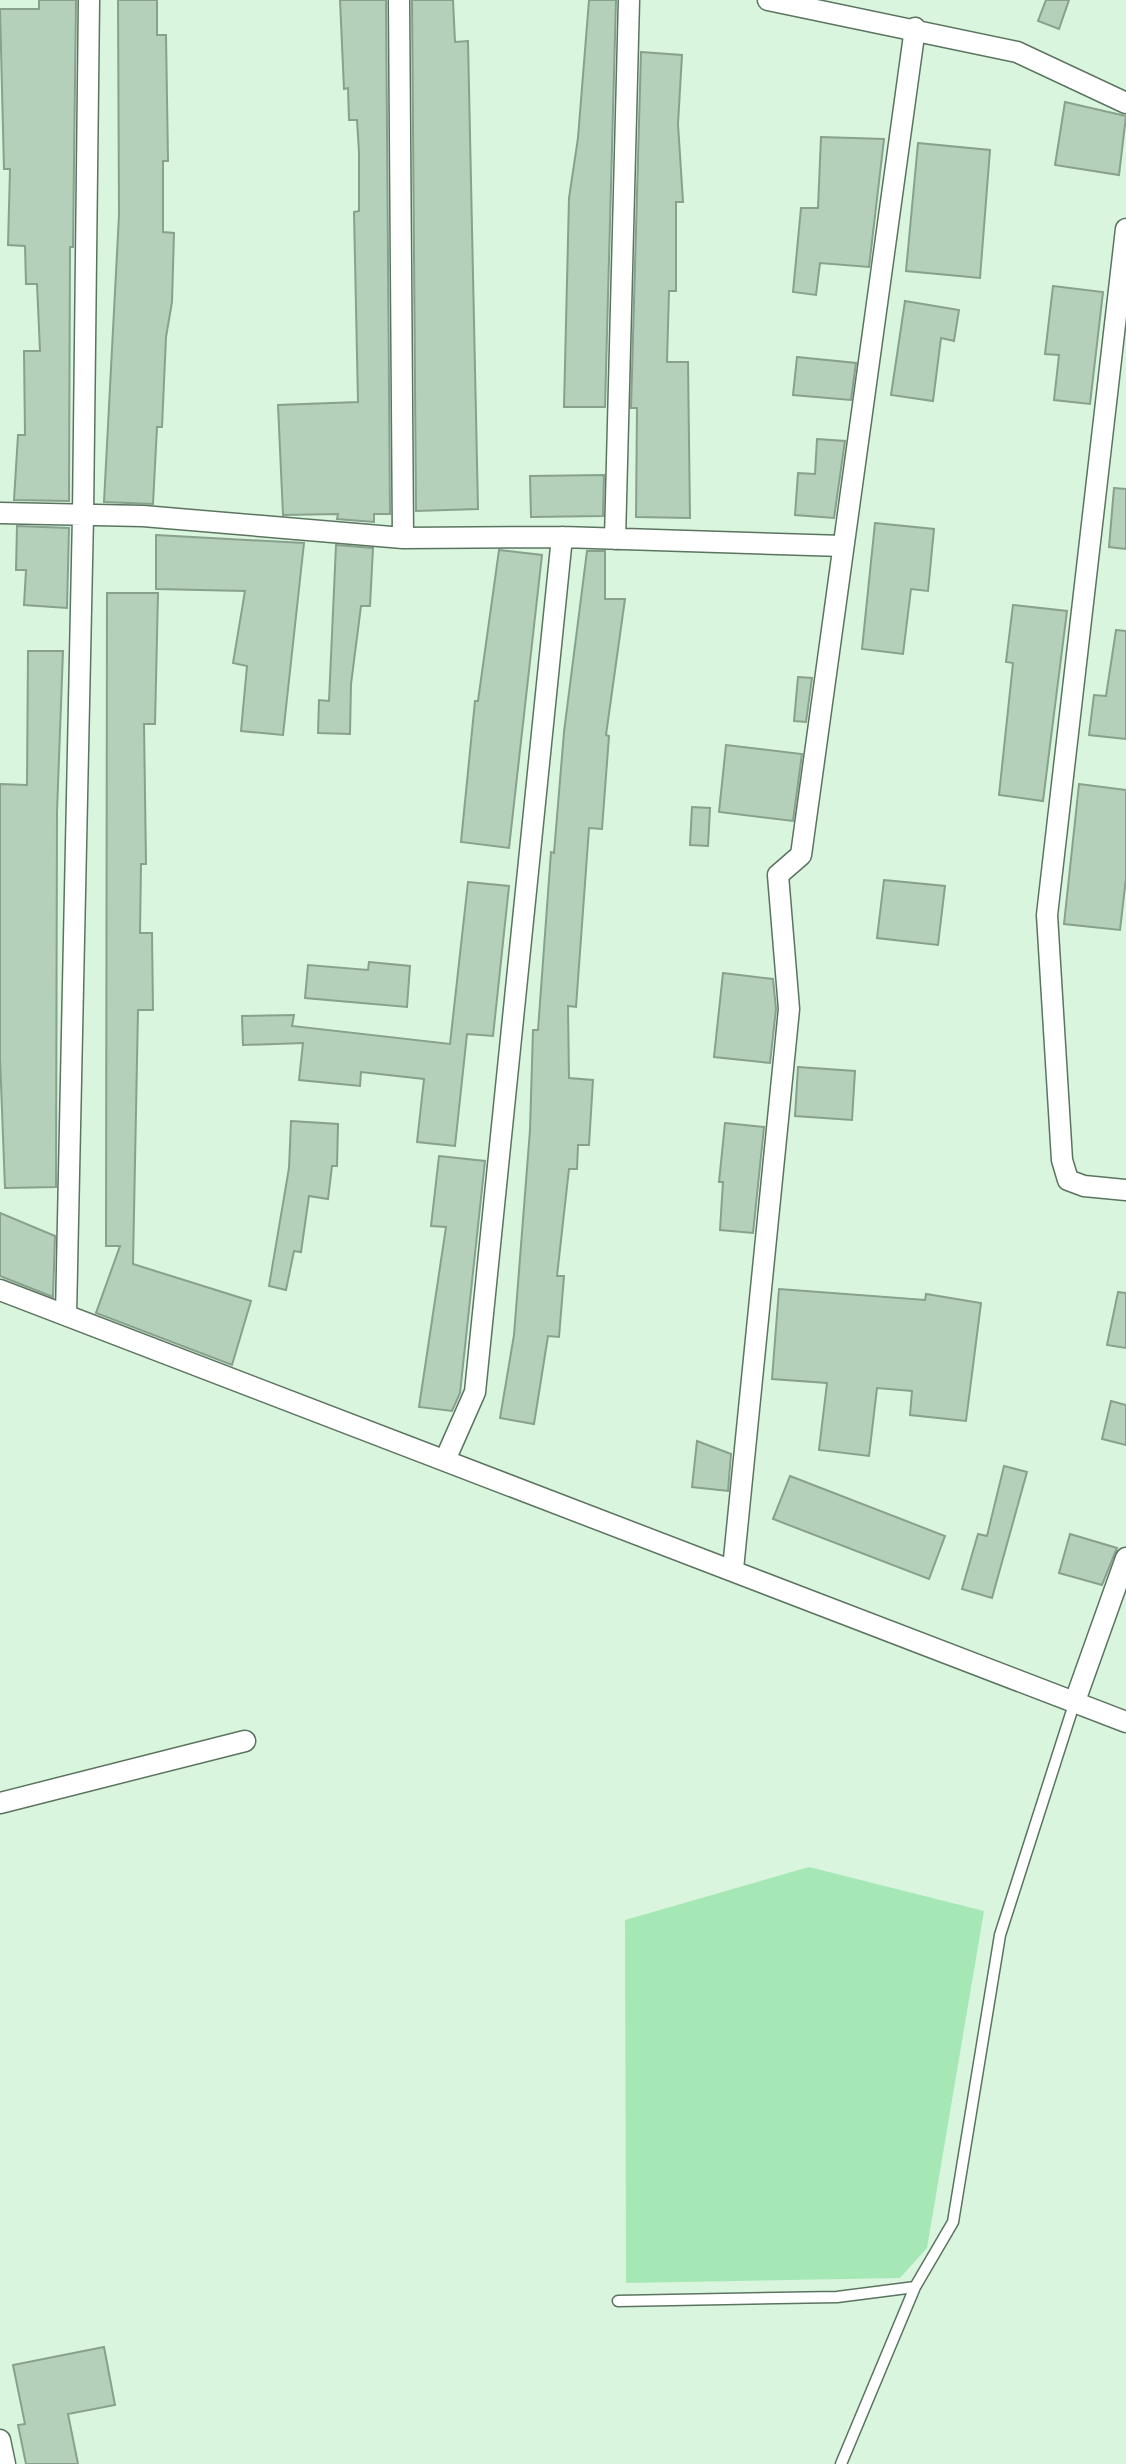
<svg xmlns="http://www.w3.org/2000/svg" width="1126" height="2464" viewBox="0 0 1126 2464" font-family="'Fira Sans Condensed',sans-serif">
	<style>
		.green { fill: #a6e8b5 }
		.building { fill: #b5d0ba; stroke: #87a18c; stroke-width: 2 }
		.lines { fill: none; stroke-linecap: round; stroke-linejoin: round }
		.service-casing { stroke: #5b7460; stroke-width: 13 }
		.minor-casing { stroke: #5b7460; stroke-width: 23 }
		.service { stroke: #fff; stroke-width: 10 }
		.minor { stroke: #fff; stroke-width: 20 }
	</style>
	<rect width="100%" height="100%" fill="#d9f5de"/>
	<!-- green -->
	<path class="green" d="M809 1867 984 1911 927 2248 900 2278 626 2283 625 1920Z"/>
	<!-- building -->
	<path class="building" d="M39 0H76L73 247H70L69 501 14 500 18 435H25L24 351H40L37 284H26L25 246 8 245 10 169H4L0 9H39Z
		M118 0H157V35H166L168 161H163V232L174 233 172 302 166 337 162 427H157L153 504 104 502 119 215Z
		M340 0H386L390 514H374V522L337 519 338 514 283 515 278 405 358 402 354 212 359 211V152L357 120H349L348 88 344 89Z
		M412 0H453L455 42 468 41 478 509 416 511Z
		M589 0H616L605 407H564L569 198 578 138Z
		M1046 0H1069L1059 29 1038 21Z
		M641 52 682 55 678 124 683 202H676V291H669L667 362H688L690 518 636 517 637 408H631Z
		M1065 102 1126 116 1119 175 1055 165Z
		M821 137 884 139 869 267 820 263 816 295 793 292 801 208H818Z
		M918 143 990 150 980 278 906 271Z
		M1053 286 1103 292 1090 404 1054 400 1059 355 1045 354Z
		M905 301 959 310 954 341 941 338 933 401 891 395Z
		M797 357 856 363 851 400 793 395Z
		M817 439 845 441 834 518 795 515 798 473 815 474Z
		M604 475 603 516 531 517 530 476Z
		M1114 488 1126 489V549L1109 547Z
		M875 523 934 529 928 591 911 589 903 654 862 649Z
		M17 526 69 528 67 608 24 605 26 570H16Z
		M156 535 304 543 283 735 241 731 247 666 233 663 245 591 156 589Z
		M336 545 373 548 370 606H361L351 684 350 734 318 733 319 700 329 701Z
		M499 550 542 555 509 848 461 842 475 701H478Z
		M587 551H605V599H625L606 735 609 736 602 829 589 828 576 1007 568 1006 569 1078 593 1080 589 1145H578L577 1169H569L557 1276H564L559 1337 548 1336 534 1424 500 1418 514 1335 530 1130 533 1030H538L551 852 554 853 564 732Z
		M107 593H158L155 724H144L146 864H141L140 933H152L153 1010H138L133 1264 251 1301 232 1365 96 1313 120 1246H106Z
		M1013 605 1067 611 1043 801 999 795 1013 663 1006 662Z
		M1116 630 1126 631V739L1089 735 1094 695 1106 696Z
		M28 651H63L57 812 56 1187 5 1188 0 1058V784L27 785Z
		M798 677 812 678 806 722 794 721Z
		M726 745 802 754 793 821 719 812Z
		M1079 784 1126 790V878L1120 930 1064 924Z
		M692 807 710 808 708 846 690 845Z
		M884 880 945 886 938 945 877 938Z
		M468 882 509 886 493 1036 467 1034 455 1146 417 1142 424 1079 361 1072 360 1086 299 1080 303 1043 243 1045 242 1016 294 1015 292 1026 450 1044Z
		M369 962 410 966 407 1007 305 998 308 965 368 970Z
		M723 973 773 979 776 1009 770 1063 714 1057Z
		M798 1067 855 1071 852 1120 795 1116Z
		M291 1121 338 1124 337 1166H332L328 1199 309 1196 301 1252 294 1251 286 1290 269 1286 289 1168Z
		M725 1123 764 1127 753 1233 720 1230 723 1182H719Z
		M439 1156 485 1161 460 1393 452 1411 419 1407 446 1227 431 1226Z
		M0 1213 55 1236 53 1297 0 1276Z
		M779 1289 925 1300 926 1294 981 1303 966 1421 910 1415 912 1391 877 1388 869 1456 819 1450 827 1383 772 1379Z
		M1118 1292 1126 1293V1348L1107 1345Z
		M1111 1401 1126 1405V1445L1102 1439Z
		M697 1441 731 1454 728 1491 692 1487Z
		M1004 1466 1027 1472 992 1598 962 1589 978 1534 987 1536Z
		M790 1476 945 1536 929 1579 773 1519Z
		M1070 1534 1117 1548 1102 1585 1059 1573Z
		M104 2347 115 2405 68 2414 78 2464H26L18 2425 25 2424 13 2365Z"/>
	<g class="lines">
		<defs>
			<path id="service" d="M618 2301 837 2297 915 2287
				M841 2464 915 2287 953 2222 1000 1935 1075 1701"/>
			<path id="minor" d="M399 0 403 538
				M768 0 1017 52 1126 103
				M1126 229 1047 915 1062 1160 1068 1180 1084 1186 1126 1190
				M0 513 143 516 403 538 562 537 843 546
				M615 539 629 0
				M0 1290 1126 1722
				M66 1315 83 515 89 0
				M445 1460 475 1392 562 537
				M733 1569 789 1009 778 875 801 855 915 28
				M1075 1701 1126 1558
				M0 1803 245 1741
				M0 2440 5 2464"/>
		</defs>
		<!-- service casing -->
		<use href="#service" class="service-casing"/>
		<!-- minor casing -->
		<use href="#minor" class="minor-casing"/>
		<!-- service -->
		<use href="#service" class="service"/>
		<!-- minor -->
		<use href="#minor" class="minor"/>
	</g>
</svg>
